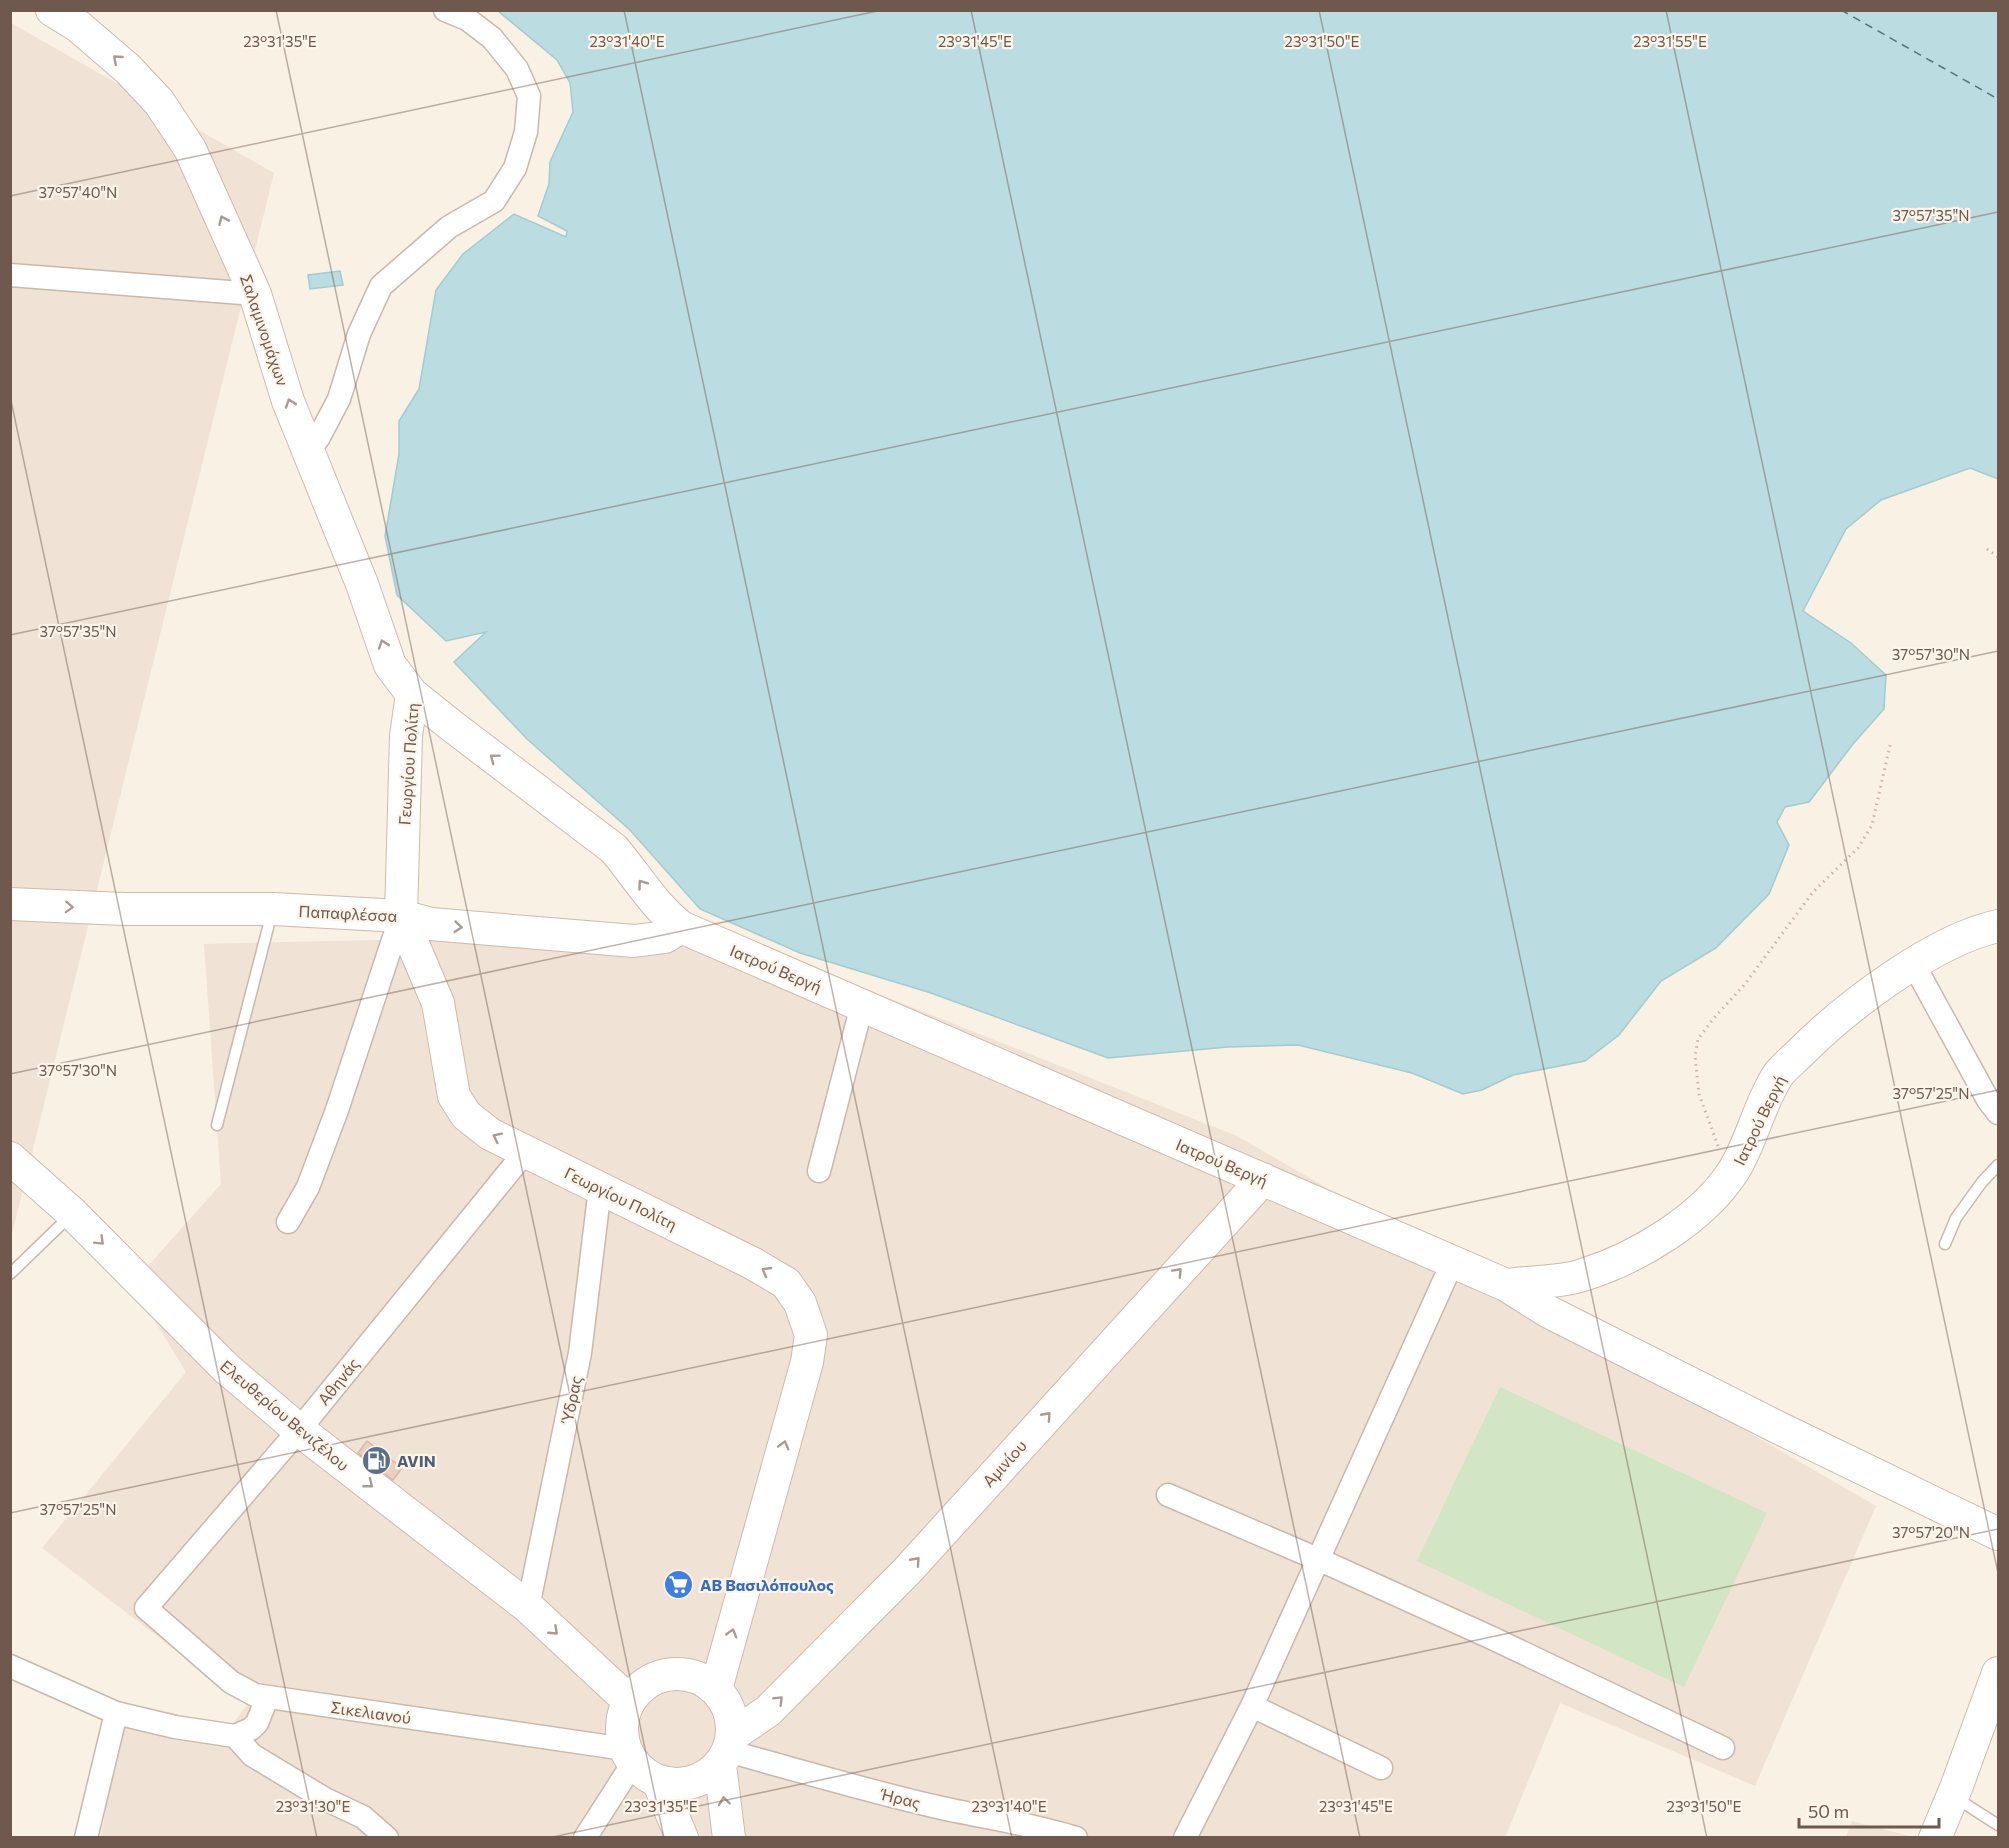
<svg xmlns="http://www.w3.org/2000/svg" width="2009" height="1848" viewBox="0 0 2009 1848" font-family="Commissioner,sans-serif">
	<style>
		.residential { fill: #f0e2d4 }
		.green { fill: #d2e5c5 }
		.water { fill: #bbdce0; stroke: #a3cbd1; stroke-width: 1.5 }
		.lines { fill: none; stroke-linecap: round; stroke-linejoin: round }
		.ferry { stroke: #4a7880; stroke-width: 1.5; stroke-dasharray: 8 6; stroke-linecap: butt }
		.building { fill: #ebd0bf; stroke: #dcb6a2; stroke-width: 1.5 }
		.lane-casing { stroke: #c9b8ac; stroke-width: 13 }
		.street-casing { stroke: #c9b8ac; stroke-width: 25 }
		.secondary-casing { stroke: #cebaad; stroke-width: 34 }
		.path { stroke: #d0b3a3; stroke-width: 3; stroke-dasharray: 1.5 4.5; stroke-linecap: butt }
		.lane { stroke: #fff; stroke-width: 10 }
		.street { stroke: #fff; stroke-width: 22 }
		.secondary { stroke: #fff; stroke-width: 32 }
		.oneway { stroke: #a99b94 }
		.ticks { fill: none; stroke: #6f584d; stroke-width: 1.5; stroke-opacity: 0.45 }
		.labels { text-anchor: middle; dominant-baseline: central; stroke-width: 4.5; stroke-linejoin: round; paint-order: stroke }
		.street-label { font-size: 16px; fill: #6f584d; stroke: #fdf5ea }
		.service-label { font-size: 16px; font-weight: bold; fill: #4e5e75; stroke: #fdf5ea; text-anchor: start }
		.shop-label { font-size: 16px; font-weight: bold; fill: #366cbe; stroke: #fdf5ea; text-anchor: start }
		.ticks-label { font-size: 15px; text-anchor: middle; fill: #6f584d; stroke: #fdf5ea; stroke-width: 4.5; stroke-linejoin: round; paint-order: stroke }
	</style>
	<rect width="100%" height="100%" fill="#f9f1e4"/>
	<!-- residential -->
	<path class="residential" d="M11 23 274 173 11 1238Z
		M722 932 1237 1136 1876 1506 1755 1786 1560 1703 1505 1838 101 1837 122 1708 231 1726 247 1705 42 1548 186 1372 132 1284 221 1184 204 944Z
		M1852 1821 1913 1837H1846Z"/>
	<!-- green -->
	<path class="green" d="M1500 1387 1767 1513 1684 1687 1417 1561Z"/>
	<!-- water -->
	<path class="water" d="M498 11H1998V479L1970 468 1881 500 1846 529 1803 611 1851 643 1886 675 1884 709 1853 744 1809 802 1785 807 1777 822 1789 845 1769 894 1716 948 1661 981 1619 1035 1585 1061 1513 1075 1482 1090 1463 1094 1412 1073 1298 1045 1228 1047 1108 1058 931 993 800 953 700 909 630 830 527 739 454 662 486 632 446 641 397 595 385 536 399 454V421L419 389 436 290 463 254 514 214 566 237 567 231 538 216 549 184 550 162 573 112 570 83 557 60Z
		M340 271 343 285 310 289 308 275Z"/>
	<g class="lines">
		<!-- ferry -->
		<path class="ferry" d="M1841 10 1998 99"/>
	</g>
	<!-- building -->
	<path class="building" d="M367 1441 402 1468 393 1480 358 1453Z"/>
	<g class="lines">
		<defs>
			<path id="lane" d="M217 1125 272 912
				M1945 1244 1956 1218 1982 1182 1998 1165
				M10 1274 70 1216
				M1956 1798 1998 1825"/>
			<path id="street" d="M10 275 255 294
				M308 452 319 437 339 399 359 334 381 286 449 227 494 201 515 168 526 132 529 96 517 69 492 38 467 19 445 10
				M1914 965 1988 1100 1998 1113
				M526 1151 299 1430 146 1608 231 1682 255 1695 625 1749
				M819 1171 862 1005
				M288 1222 308 1187 337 1110 401 916
				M1168 1495 1320 1560 1492 1638 1723 1748
				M528 1607 580 1353 600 1188
				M10 1666 116 1713 175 1727 235 1736 251 1729 257 1723 267 1698
				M1252 1706 1381 1768
				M235 1736 252 1755 325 1799 363 1817 387 1838
				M728 1751C796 1770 864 1790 933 1806 980 1817 1029 1823 1076 1838
				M86 1838 116 1713
				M585 1838 633 1763
				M1185 1838 1252 1706 1453 1261"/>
			<path id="secondary" d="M52 10 78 26 128 69 159 102 190 149 255 294 288 401 362 584 390 665 412 694 452 726 614 849C636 875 654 906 681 927L1506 1285C1528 1282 1563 1282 1583 1275 1637 1258 1703 1219 1734 1170 1752 1141 1759 1104 1778 1075 1784 1067 1793 1060 1801 1052 1847 1006 1934 940 1998 926
				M412 694 406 736 401 916 438 1003 454 1096 466 1115 490 1134 752 1263 786 1283 800 1303 811 1335 807 1362 716 1689
				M10 904 124 909H273L401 916 431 924 634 941 665 937 681 927
				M10 1158 72 1213 226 1368 299 1430 528 1607 629 1701
				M1506 1285 1549 1312 1777 1427 1998 1534
				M622 1729a55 55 0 1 1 110 0a55 55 0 1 1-110 0Z
				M733 1735 768 1711 907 1571 1263 1179
				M720 1765 729 1838
				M658 1781 682 1838
				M1935 1838 1956 1788 1998 1673"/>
		</defs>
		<!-- lane casing -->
		<use href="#lane" class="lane-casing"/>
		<!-- street casing -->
		<use href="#street" class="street-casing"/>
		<!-- secondary casing -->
		<use href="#secondary" class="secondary-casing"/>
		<!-- path -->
		<path class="path" d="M1987 549 1998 557
			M1718 1146 1699 1094 1695 1056 1698 1039 1714 1018 1745 984 1813 892 1858 848 1872 825 1891 741"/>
		<!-- lane -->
		<use href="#lane" class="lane"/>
		<!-- street -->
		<use href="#street" class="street"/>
		<!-- secondary -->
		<use href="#secondary" class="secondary"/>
	</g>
	<!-- one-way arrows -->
	<defs><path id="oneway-chevron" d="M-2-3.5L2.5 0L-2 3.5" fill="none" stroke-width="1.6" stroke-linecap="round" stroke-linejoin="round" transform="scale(1.5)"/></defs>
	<g class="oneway">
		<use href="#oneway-chevron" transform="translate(117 59) rotate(-139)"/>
		<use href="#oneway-chevron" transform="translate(223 220) rotate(-114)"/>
		<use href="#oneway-chevron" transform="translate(290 403) rotate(-109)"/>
		<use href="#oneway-chevron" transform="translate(383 644) rotate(-109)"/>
		<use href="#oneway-chevron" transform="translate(494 758) rotate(-143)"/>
		<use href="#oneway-chevron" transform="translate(642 884) rotate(-126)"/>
		<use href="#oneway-chevron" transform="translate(69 907) rotate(2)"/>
		<use href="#oneway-chevron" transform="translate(458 927) rotate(5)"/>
		<use href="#oneway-chevron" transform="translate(497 1137) rotate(-154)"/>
		<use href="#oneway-chevron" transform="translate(100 1241) rotate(45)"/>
		<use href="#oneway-chevron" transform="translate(766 1271) rotate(-150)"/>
		<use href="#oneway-chevron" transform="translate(1178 1272) rotate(-47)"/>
		<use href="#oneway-chevron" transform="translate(1047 1416) rotate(-48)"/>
		<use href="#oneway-chevron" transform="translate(784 1445) rotate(-75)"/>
		<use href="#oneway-chevron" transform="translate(369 1484) rotate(38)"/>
		<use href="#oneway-chevron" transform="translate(916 1561) rotate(-48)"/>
		<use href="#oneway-chevron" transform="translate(554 1631) rotate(43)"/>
		<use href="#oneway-chevron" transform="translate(732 1633) rotate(-74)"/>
		<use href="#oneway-chevron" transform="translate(779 1700) rotate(-45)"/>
		<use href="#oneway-chevron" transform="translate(724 1801) rotate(-97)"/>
	</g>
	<!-- ticks -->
	<path class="ticks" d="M276 10 664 1838M624 10 1012 1838M971 10 1360 1838M1319 10 1707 1838M1666 10 1998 1573M10 196 882 10M10 396 317 1838M10 635 1998 212M10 1074 1998 651M10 1513 1998 1090M548 1838 1998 1529"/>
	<!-- icons -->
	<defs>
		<symbol id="fuel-disc" viewBox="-11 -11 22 22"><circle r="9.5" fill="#5c6f8a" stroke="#fdf5ea"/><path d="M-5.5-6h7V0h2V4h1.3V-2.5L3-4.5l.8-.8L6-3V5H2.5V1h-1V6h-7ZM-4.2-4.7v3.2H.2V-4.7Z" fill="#fff"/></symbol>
		<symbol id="supermarket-disc" viewBox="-11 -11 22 22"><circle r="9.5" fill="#3f7fe0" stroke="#fdf5ea"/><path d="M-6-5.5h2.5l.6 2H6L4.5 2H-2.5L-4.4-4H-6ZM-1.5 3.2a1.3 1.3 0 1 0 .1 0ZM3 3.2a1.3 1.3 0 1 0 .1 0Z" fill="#fff"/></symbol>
	</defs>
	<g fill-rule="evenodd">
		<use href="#fuel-disc" x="360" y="1444" width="33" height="33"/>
		<use href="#supermarket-disc" x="662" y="1568" width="33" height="33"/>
	</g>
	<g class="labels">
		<!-- street labels -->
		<g class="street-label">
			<text transform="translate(265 330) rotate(71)">Σαλαμινομάχων</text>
			<text transform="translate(408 764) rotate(-86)">Γεωργίου Πολίτη</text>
			<text transform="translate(348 913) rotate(3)">Παπαφλέσσα</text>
			<text transform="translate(776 968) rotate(23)">Ιατρού Βεργή</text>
			<text transform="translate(1759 1120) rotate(-64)">Ιατρού Βεργή</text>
			<text transform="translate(1222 1162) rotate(23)">Ιατρού Βεργή</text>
			<text transform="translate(621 1198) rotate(26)">Γεωργίου Πολίτη</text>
			<text transform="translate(338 1381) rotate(-51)">Αθηνάς</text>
			<text transform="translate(571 1399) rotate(-78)">Ύδρας</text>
			<text transform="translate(285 1415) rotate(40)">Ελευθερίου Βενιζέλου</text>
			<text transform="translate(1004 1463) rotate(-48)">Αμινίου</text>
			<text transform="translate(371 1712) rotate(8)">Σικελιανού</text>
			<text transform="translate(901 1798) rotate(14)">Ήρας</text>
		</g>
		<!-- service labels -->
		<g class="service-label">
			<text x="397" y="1460">AVIN</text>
		</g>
		<!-- shop labels -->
		<g class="shop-label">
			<text x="700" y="1584">ΑΒ Βασιλόπουλος</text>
		</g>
	</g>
	<g class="ticks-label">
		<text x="280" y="47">23°31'35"E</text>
		<text x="627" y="47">23°31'40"E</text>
		<text x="975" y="47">23°31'45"E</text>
		<text x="1322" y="47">23°31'50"E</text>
		<text x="1670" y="47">23°31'55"E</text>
		<text x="78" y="198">37°57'40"N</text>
		<text x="1931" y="221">37°57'35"N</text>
		<text x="78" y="637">37°57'35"N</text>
		<text x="1931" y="660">37°57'30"N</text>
		<text x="78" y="1076">37°57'30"N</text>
		<text x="1931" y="1099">37°57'25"N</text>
		<text x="78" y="1515">37°57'25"N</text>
		<text x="1931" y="1538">37°57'20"N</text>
		<text x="313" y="1812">23°31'30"E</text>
		<text x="661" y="1812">23°31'35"E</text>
		<text x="1009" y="1812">23°31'40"E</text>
		<text x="1356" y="1812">23°31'45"E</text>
		<text x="1704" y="1812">23°31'50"E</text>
	</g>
	<!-- border -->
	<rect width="2009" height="1848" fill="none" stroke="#6f584d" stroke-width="24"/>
	<!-- scale -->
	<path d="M1799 1818v9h140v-9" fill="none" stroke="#6f584d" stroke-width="3"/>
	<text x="1808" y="1818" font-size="18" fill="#6f584d" stroke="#fdf5ea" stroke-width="4.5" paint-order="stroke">50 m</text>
</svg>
